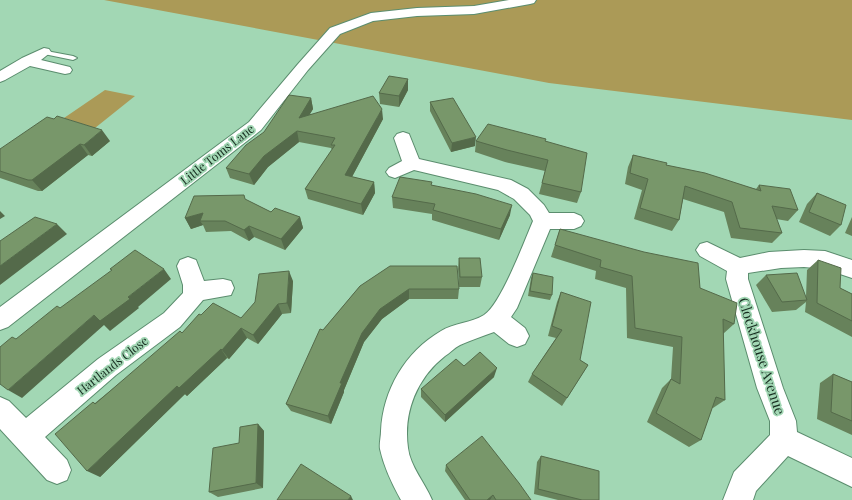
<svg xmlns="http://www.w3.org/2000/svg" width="852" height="500" viewBox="0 0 852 500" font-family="'Playfair Display',serif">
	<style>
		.green { fill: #ab9a57 }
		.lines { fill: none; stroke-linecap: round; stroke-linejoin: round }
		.lane-casing { stroke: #5b8d6e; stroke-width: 2 }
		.street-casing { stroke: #5b8d6e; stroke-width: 2 }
		.lane { fill: #fff; fill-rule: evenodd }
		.street { fill: #fff; fill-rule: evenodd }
		.wall { fill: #67825b }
		.shaded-wall { fill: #546a4a }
		.building { fill: #78976a; stroke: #546a4a }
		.labels { text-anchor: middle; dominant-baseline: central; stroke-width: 3.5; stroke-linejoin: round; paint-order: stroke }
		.street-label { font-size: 12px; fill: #162c1f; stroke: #a2d7b4 }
		.near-street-label { font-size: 14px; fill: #162c1f; stroke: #a2d7b4 }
	</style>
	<rect width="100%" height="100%" fill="#a2d7b4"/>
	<!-- green -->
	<path class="green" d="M104 0H852V120L549 83Z
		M105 90 135 96 95 128 64 118Z"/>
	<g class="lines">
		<defs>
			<path id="lane" d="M41 50 73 56 77 58 73 60 44 54 40 52Z"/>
			<path id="street" d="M509 0H536L534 3 530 4 474 14 417 16 373 21 340 34 308 70 261 130 8 327 0 330V307L249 122 298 64 330 28 371 13 417 8 474 6Z
				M44 48 49 49 51 52 41 60 70 67 72 70 70 73 65 74 30 66 5 80 0 82V71L22 58Z
				M403 132 409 134 419 159 511 180 528 189 544 205 549 213H574L581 216 584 221 581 226 574 229H550L517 308 511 317 525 328 529 336 525 344 517 347 509 344 494 332C483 336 471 340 460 345 454 348 450 353 445 356 417 378 403 412 408 448 410 466 425 483 432 500H401C392 484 384 467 380 449 379 444 381 437 381 431 383 390 405 352 441 331 454 323 471 323 484 315 501 304 524 242 533 221L530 215 514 199 498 190 414 170 395 178 389 176 386 172 389 168 402 161 394 138 397 134Z
				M707 242 740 258 769 252 804 250 825 251 852 260V278L825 269 804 267 781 268 748 273V279L783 388 796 421 797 432 852 458V487L788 456 756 491 753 500H723L734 472 770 435V421L757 388 726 279 727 271 700 256 696 250 700 244Z
				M188 257 196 260 204 281 223 279 231 281 234 288 231 295 203 300 180 327 116 375 45 437 67 460 71 470 67 480 57 484 47 480 0 429V397L9 401 26 418 98 359 164 313 183 293V285L177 266 180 260Z"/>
		</defs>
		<!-- lane casing -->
		<use href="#lane" class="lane-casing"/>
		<!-- street casing -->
		<use href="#street" class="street-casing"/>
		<!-- lane -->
		<use href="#lane" class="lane"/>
		<!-- street -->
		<use href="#street" class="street"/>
	</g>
	<!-- wall -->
	<path class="wall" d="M408 79V90L399 107 380 104 379 93Z
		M311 98 313 109 310 114 383 119 352 177 374 182 375 193 363 215 308 199 305 189 332 150 331 148 299 142 268 167 254 185 230 178 226 168Z
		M430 102 475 146 451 152 430 111Z
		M110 141 92 156 88 155 42 191H38L0 178V149Z
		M476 141H546L581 192 577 203 539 194 545 171 505 162 475 152Z
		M633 155 666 165 756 189 759 185 798 210 788 221 776 219 782 233 772 243 731 238 724 212 683 199 679 220 672 231 634 219 642 190 625 184 628 167Z
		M432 185 510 215 499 240 432 220V214L393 208 392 197Z
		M817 193 841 225 830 236 799 222 807 204Z
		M246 200 271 212 300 217 303 228 285 250 254 237 249 241 231 231 206 232 203 225 191 229 185 218Z
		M852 217V236L845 233Z
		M560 229 700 288 734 324 723 334 725 400 713 408H712L701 440 689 447 647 422 662 388 671 379 673 347 627 338 626 288 595 279 596 271 551 257Z
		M459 258 482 277 480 287H459L458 269Z
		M818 260 840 288 852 294V337L805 312 806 302 796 310 772 312 756 285 766 275 806 297 807 270Z
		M533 273 552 295 550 300 528 296 531 278Z
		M293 281 291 313 282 314 258 344 247 338 229 359 227 358 187 396 185 394 100 477 93 402 95 403 182 333 201 315 241 318Z
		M360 286 459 289 458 299H409L382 319 364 342 344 390V392L331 424 291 411 286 404 323 330Z
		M561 292 580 360 588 365 562 406 528 382 532 374 556 338 548 336 557 302Z
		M464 366 494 377 445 422 421 397V389Z
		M833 374 852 382V435L817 419 820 383Z
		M258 424 264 431 263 488 218 497 209 492 239 443Z
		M541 456 599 500H558L534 494 537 462Z
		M446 465 531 500H465L445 471Z"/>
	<!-- shaded-wall -->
	<path class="shaded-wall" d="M408 79V90L399 107V96Z
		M311 98 313 109 301 128 299 118Z
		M382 109 383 119 347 186 345 175Z
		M102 130 110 141 92 156 84 145Z
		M297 131 299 142 268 167 254 185 249 174 264 156Z
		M476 137 475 146 451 152 452 143Z
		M80 144 88 155 42 191 32 180Z
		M374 182 375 193 363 215 361 204Z
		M512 205 510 215 499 240 501 229Z
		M0 211 5 216 0 219Z
		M203 213 200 221 203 225 191 229 185 218Z
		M300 217 303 228 285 250 281 239Z
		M57 224 67 234 0 285V266Z
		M249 226 254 237 249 241 244 230Z
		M164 269 171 279 138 307 139 308 110 331 104 325 22 398 8 390 94 315 128 297Z
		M289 271 293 281 291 313 287 303Z
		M409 289V299L382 319 364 342 344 390V392L331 424 328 416 340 383 362 333 380 309Z
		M278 304 282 314 258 344 253 335Z
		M241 328 247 338 229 359 222 350Z
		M221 349 227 358 187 396 179 388Z
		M497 368 494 377 445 422V415Z
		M177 386 185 394 100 477 87 471Z
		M258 424 264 431 263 488 256 483Z
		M493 495 490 500H487Z
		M351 496 353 500H348Z"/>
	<!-- building -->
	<path class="building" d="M389 76 408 79 399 96 379 93Z
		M289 95 311 98 299 118 373 96 382 109 345 175 374 182 361 204 305 189 335 145H331L335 138 297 131 264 156 249 174 226 168 246 145 264 132Z
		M453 98 476 137 452 143 430 102Z
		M57 116 102 130 84 145 80 144 32 180H28L0 171V149L47 117 54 119Z
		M488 124 546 139 545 141 587 153 581 192 542 183 548 160 507 150 476 141Z
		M633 155 667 163 666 165 705 173 761 191 759 185 790 189 798 210 772 206 782 233 740 228 732 202 685 186 679 220 640 208 648 179 630 173Z
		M400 177 432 182 431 185 476 194 512 205 501 229 433 210 435 204 392 197Z
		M817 193 846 205 841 225 809 212Z
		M244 195 245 199 271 212 275 208 300 217 281 239 249 226 244 230 225 221H200L203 213 185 218 194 196Z
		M35 217 57 224 0 266V241Z
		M560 229 644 252 698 263 700 288 737 303 734 324 723 319 725 400 716 397 701 440 656 413 671 379 680 384 682 337 635 328 632 276 600 267 601 260 555 245Z
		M135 250 164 269 128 297 130 299 100 321 94 315 8 390 0 384V347L12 337 16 339 57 306 60 308 112 270 110 269Z
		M459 258H480L482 277H460Z
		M818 260 841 268 840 288 852 294V321L817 303Z
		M390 266H457L459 289H409L380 309 362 333 340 383H342L328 416 286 404 320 329 323 330 360 286Z
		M289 271 287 303 278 304 253 335 241 328 222 350 221 349 179 388 177 386 87 471 55 434 93 402 95 404 180 331 182 333 199 314 201 315 213 303 241 318 255 302 259 274Z
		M533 273 553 277 552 295 530 291Z
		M797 273 807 300 782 302 766 275Z
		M561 292 591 302 580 360 588 365 567 398 532 374 562 330 552 326Z
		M480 352 497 368 445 415 421 389 456 359 464 366Z
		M833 374 852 382V421L831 412Z
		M258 424 256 483 209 492 213 448 239 443 240 427Z
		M482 436 519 483 531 500H496L493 495 487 500H470L446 465Z
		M541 456 599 471V500H582L538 489Z
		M301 464 351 496 348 500H277Z"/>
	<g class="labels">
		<!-- street labels -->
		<g class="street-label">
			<text transform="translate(217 154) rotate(-38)">Little Toms Lane</text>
			<text transform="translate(112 365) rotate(-38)">Hartlands Close</text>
		</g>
		<!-- near-street labels -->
		<g class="near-street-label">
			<text transform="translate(762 356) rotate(72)">Clockhouse Avenue</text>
		</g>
	</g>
</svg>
